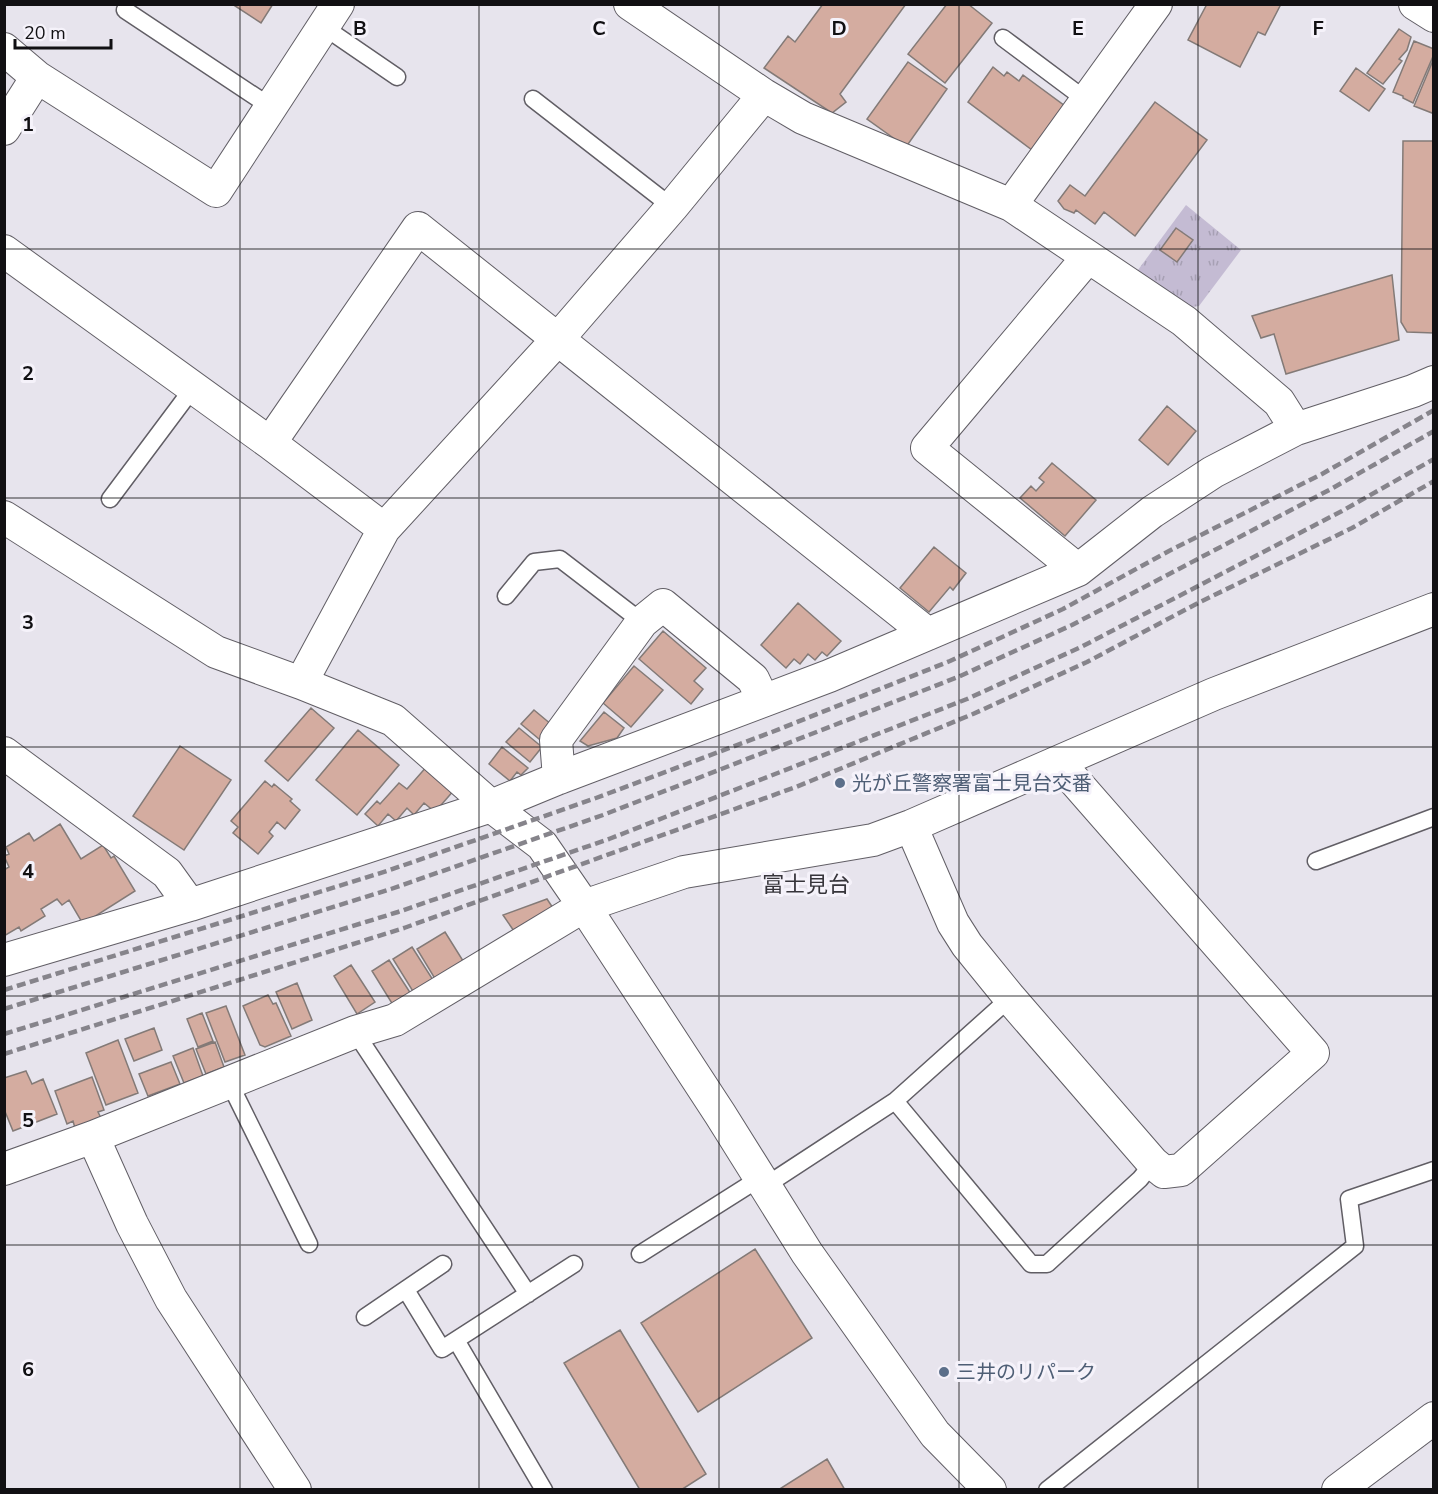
<svg xmlns="http://www.w3.org/2000/svg" width="1438" height="1494" viewBox="0 0 1438 1494" font-family="'Nunito Sans','Noto Sans JP',sans-serif">
	<style>
		.park { fill: url(#park-tufts) }
		.building { fill: #d4aca0; stroke: #837a77; stroke-width: 1.5 }
		.lines { fill: none; stroke-linecap: round; stroke-linejoin: round }
		.lane-casing { stroke: #615e65; stroke-width: 19 }
		.street-casing { stroke: #615e65; stroke-width: 34 }
		.lane { stroke: #fff; stroke-width: 16 }
		.street { stroke: #fff; stroke-width: 32 }
		.rail { stroke: #86848b; stroke-width: 4.5; stroke-dasharray: 9 4.5; stroke-linecap: butt }
		.grid { fill: none; stroke: #111013; stroke-width: 1.5; stroke-opacity: 0.55 }
		.service-dot { fill: #5c6f8a; stroke: #f5f2fa; stroke-width: 2 }
		.labels { text-anchor: middle; dominant-baseline: central; stroke-width: 6; stroke-linejoin: round; paint-order: stroke }
		.service-label { font-size: 20px; fill: #4e5e75; stroke: #f5f2fa; text-anchor: start }
		.quarter-label { font-size: 22px; fill: #36343a; stroke: #f5f2fa }
		.grid-label { font-size: 20px; text-anchor: middle; font-weight: bold; fill: #111013; stroke: #f5f2fa; stroke-width: 6; stroke-linejoin: round; paint-order: stroke }
	</style>
	<defs>
		<pattern id="park-tufts" width="24" height="20" patternUnits="userSpaceOnUse" patternTransform="scale(1.5)"><rect width="24" height="20" fill="#c4bbd3"/><path d="M3 7l-1-3M5 7V3M7 7l1-3M15 17l-1-3M17 17v-4M19 17l1-3" fill="none" stroke="#a7a0b4"/></pattern>
	</defs>
	<rect width="100%" height="100%" fill="#e7e4ed"/>
	<!-- park -->
	<path class="park" d="M1186 205 1241 250 1199 306 1186 308 1135 274Z"/>
	<!-- building -->
	<path class="building" d="M232 4H273L261 23Z
		M823 4H906L840 94 846 102 832 113 764 68 788 36 795 42Z
		M947 4H968L992 23 945 83 908 54Z
		M1207 4H1281L1265 35 1258 32 1240 67 1188 40Z
		M1399 29 1411 37 1407 50 1399 59 1402 61 1383 84 1367 73Z
		M1414 41 1434 49V54L1413 103 1403 98V96L1393 92Z
		M1434 58V110L1432 113 1414 106Z
		M908 62 947 89 906 147 867 119Z
		M993 67 1004 76 1007 72 1019 81 1023 75 1065 106 1032 150 968 102Z
		M1356 68 1385 89 1369 111 1340 91Z
		M1155 102 1207 140 1135 236 1104 212 1095 224 1076 210 1074 213 1064 209 1058 201 1070 185 1085 196Z
		M1403 141H1434V333L1407 332 1401 322Z
		M1176 228 1193 240 1177 262 1160 250Z
		M1392 275 1399 340 1286 374 1274 334 1261 338 1252 316Z
		M1167 406 1196 431 1168 465 1139 440Z
		M1052 463 1096 500 1065 536 1020 498 1031 486 1036 491 1044 482 1039 478Z
		M934 547 966 573 953 590 950 587 929 612 900 588Z
		M798 603 841 641 827 656 822 652 815 660 808 654 800 664 794 659 786 668 761 645Z
		M663 631 706 668 694 681 703 689 691 704 639 659Z
		M634 666 663 690 631 727 603 703Z
		M311 708 334 728 288 781 265 761Z
		M534 710 558 730 545 744 521 724Z
		M604 712 624 728 617 738 588 746 580 741Z
		M519 728 542 747 530 762 506 742Z
		M358 730 399 765 357 815 316 780Z
		M180 746 231 780 184 850 133 816Z
		M502 747 528 768 521 775 517 772 510 781 489 764Z
		M428 765 455 789 435 812 424 803 414 815 407 808 396 821 388 814 378 826 365 814 377 801 380 804 399 783 407 789Z
		M265 781 272 787 274 784 292 799 290 801 300 810 285 829 277 822 269 832 273 836 258 854 233 833 238 827 231 821Z
		M60 824 81 859 103 845 111 858 114 856 135 891 83 924 69 900 62 905 57 899 41 909 45 916 21 931 19 927 4 936V870L9 867 4 856 9 854 6 847 29 833 34 841Z
		M547 899 555 911 516 934 503 915Z
		M445 932 465 964 437 982 417 949Z
		M412 947 433 980 414 993 393 959Z
		M389 960 411 994 393 1005 372 971Z
		M351 965 375 1002 357 1014 334 976Z
		M297 983 312 1020 292 1029 276 992Z
		M268 995 273 1004 276 1003 291 1036 265 1047 260 1045 243 1006Z
		M226 1006 245 1055 225 1062 206 1013Z
		M202 1013 213 1041 198 1047 187 1019Z
		M154 1028 162 1050 134 1061 125 1039Z
		M118 1040 138 1093 106 1105 86 1053Z
		M215 1042 224 1067 206 1074 196 1049Z
		M193 1048 203 1076 184 1083 173 1056Z
		M171 1062 180 1084 148 1096 139 1074Z
		M26 1071 32 1084 43 1079 57 1114 13 1131 4 1109V1078Z
		M92 1077 104 1110 98 1112 101 1118 75 1128 73 1121 67 1124 55 1091Z
		M755 1249 812 1338 698 1412 641 1323Z
		M620 1330 706 1474 681 1490H640L564 1363Z
		M827 1459 845 1490H778Z"/>
	<g class="lines">
		<defs>
			<path id="lane" d="M125 10 271 107
				M324 27 397 77
				M1003 38 1086 100
				M533 99 672 207
				M110 499 193 388
				M506 596 534 562 560 559 642 622
				M1316 861 1434 817
				M355 1032 528 1294
				M229 1082 309 1244
				M895 1101 1031 1264H1047L1140 1179 1153 1163
				M765 1186 895 1101 1010 998
				M640 1254 760 1178
				M406 1290 442 1349 574 1264
				M365 1317 443 1264
				M456 1340 544 1490
				M1047 1490 1355 1246 1349 1199 1434 1170"/>
			<path id="street" d="M630 4 764 95 803 118 1011 205 1184 321 1279 402 1296 429
				M1415 4 1434 16
				M4 49 37 77 216 191 338 4
				M4 129 37 77
				M1011 205 1156 4
				M4 251 270 443 384 529
				M270 443 418 228 928 634
				M4 517 216 652 301 683 393 720 491 806 542 845 584 906 720 1114 807 1253 935 1434 990 1490
				M1078 570 927 448 1088 257
				M301 683 384 529 557 340 672 207 764 95
				M4 753 167 873 190 905
				M559 778 556 740 642 622 663 605 753 679 763 700
				M911 826 953 923 967 945 1010 998 1153 1163 1164 1172 1181 1170 1313 1053 1059 763
				M4 960 190 905 491 806 559 778 829 676 1078 570 1152 512 1213 472 1296 429 1413 391 1434 382
				M93 1137 132 1224 171 1299 295 1490
				M4 1169 93 1137 355 1032 395 1020 584 906 684 872 873 840 911 826 1214 694 1434 609
				M1338 1490 1434 1418"/>
		</defs>
		<!-- lane casing -->
		<use href="#lane" class="lane-casing"/>
		<!-- street casing -->
		<use href="#street" class="street-casing"/>
		<!-- lane -->
		<use href="#lane" class="lane"/>
		<!-- street -->
		<use href="#street" class="street"/>
		<!-- rail -->
		<path class="rail" d="M4 990 387 871 596 798 772 732 950 661 1063 609 1169 551 1322 474 1434 410
			M4 1009 391 889 603 815 958 677 1072 625 1331 489 1434 431
			M4 1034 398 912 609 839 967 699 1081 647 1342 511 1434 459
			M4 1054 404 928 796 787 973 714 1087 662 1198 603 1352 528 1434 481"/>
	</g>
	<!-- grid -->
	<path class="grid" d="M240 4V1490M479 4V1490M719 4V1490M959 4V1490M1198 4V1490M4 249H1434M4 498H1434M4 747H1434M4 996H1434M4 1245H1434"/>
	<!-- markers -->
	<g class="service-dot">
		<circle cx="840" cy="783" r="6"/>
		<circle cx="944" cy="1372" r="6"/>
	</g>
	<g class="labels">
		<!-- service labels -->
		<g class="service-label">
			<text x="852" y="783">光が丘警察署富士見台交番</text>
			<text x="956" y="1372">三井のリパーク</text>
		</g>
		<!-- quarter labels -->
		<g class="quarter-label">
			<text x="806" y="885">富士見台</text>
		</g>
	</g>
	<g class="grid-label">
		<text x="360" y="35">B</text>
		<text x="599" y="35">C</text>
		<text x="839" y="35">D</text>
		<text x="1078" y="35">E</text>
		<text x="1318" y="35">F</text>
		<text x="28" y="131">1</text>
		<text x="28" y="380">2</text>
		<text x="28" y="629">3</text>
		<text x="28" y="878">4</text>
		<text x="28" y="1127">5</text>
		<text x="28" y="1376">6</text>
	</g>
	<!-- border -->
	<rect width="1438" height="1494" fill="none" stroke="#111013" stroke-width="12"/>
	<!-- scale -->
	<path d="M15 39v9h96v-9" fill="none" stroke="#111013" stroke-width="3"/>
	<text x="24" y="39" font-size="18" fill="#111013" stroke="#f5f2fa" stroke-width="4.5" paint-order="stroke">20 m</text>
</svg>
